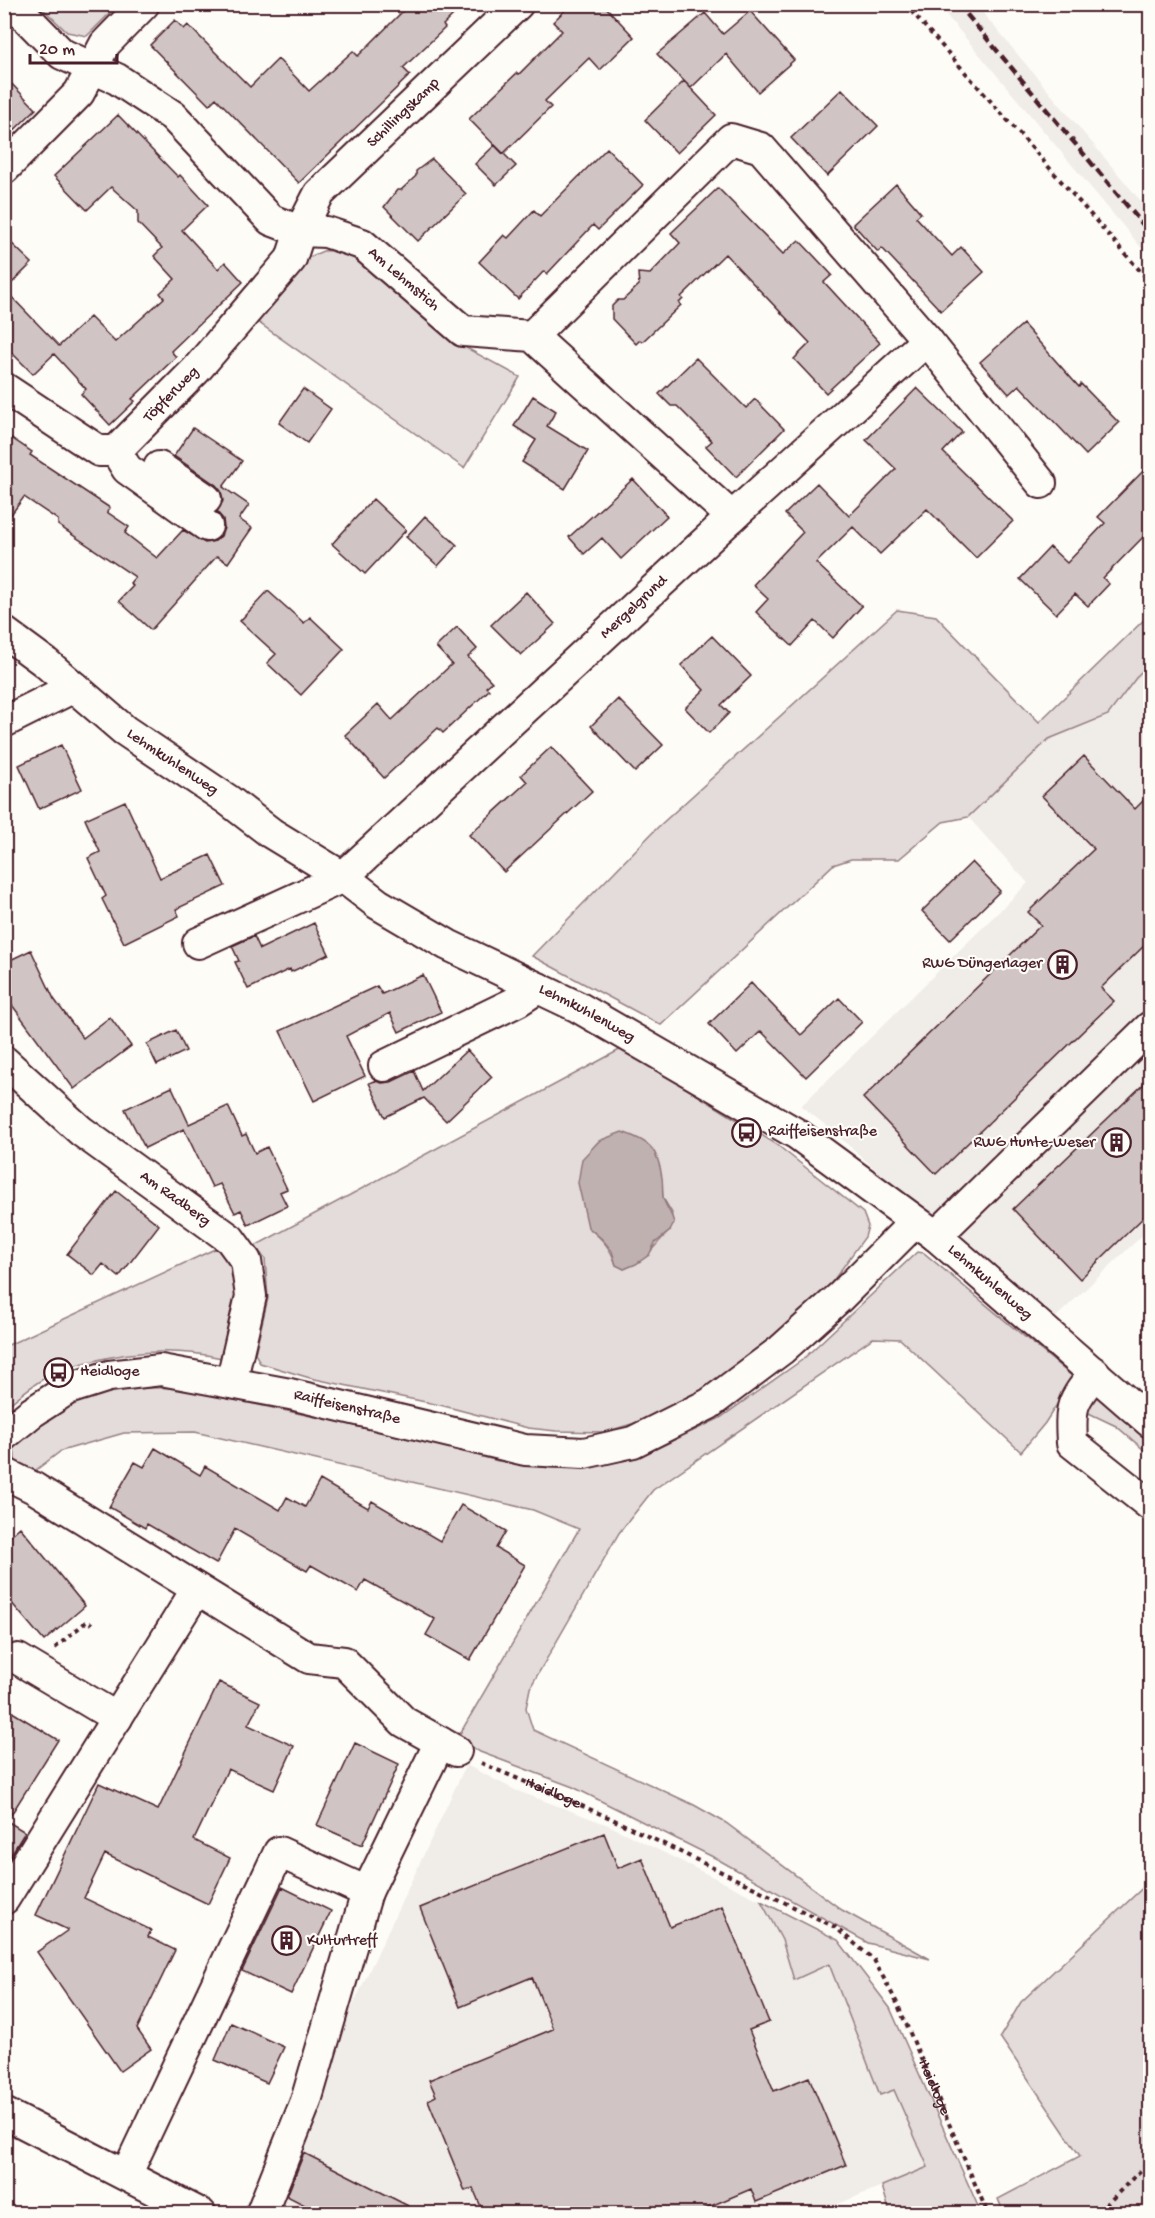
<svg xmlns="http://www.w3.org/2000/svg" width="1155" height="2218" viewBox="0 0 1155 2218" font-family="'Gochi Hand',sans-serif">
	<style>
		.built { fill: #f0ece8 }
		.green { fill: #e3dcda; stroke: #967e82; stroke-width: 1.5; fill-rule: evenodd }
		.water { fill: #c0b1b1; stroke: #91777b; stroke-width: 1.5 }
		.building { fill: #d0c5c4; stroke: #4a1f2b; stroke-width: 1.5 }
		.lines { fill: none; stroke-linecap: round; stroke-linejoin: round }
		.minor-casing { stroke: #4a1f2b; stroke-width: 34 }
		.path { stroke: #4a1f2b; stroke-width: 4; stroke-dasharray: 4.5 4.5; stroke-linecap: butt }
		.minor { stroke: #fdfcf7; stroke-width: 30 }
		.rail { stroke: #4a1f2b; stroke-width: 4.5; stroke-dasharray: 9 4.5; stroke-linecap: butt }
		.labels { text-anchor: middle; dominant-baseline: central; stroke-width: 4.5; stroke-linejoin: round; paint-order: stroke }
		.street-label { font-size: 16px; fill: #4a1f2b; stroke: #fdfcf7 }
		.poi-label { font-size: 16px; fill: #4a1f2b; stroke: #fdfcf7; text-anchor: start }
	</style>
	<rect width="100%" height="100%" fill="#fdfcf7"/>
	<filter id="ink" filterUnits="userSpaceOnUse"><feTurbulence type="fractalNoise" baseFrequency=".0167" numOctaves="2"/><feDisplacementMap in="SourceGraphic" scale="12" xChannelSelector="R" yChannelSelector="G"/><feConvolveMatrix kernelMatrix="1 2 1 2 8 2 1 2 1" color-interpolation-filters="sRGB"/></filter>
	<g filter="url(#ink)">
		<!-- built -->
		<path class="built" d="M938 5H976L1150 212V258Z
			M1150 664V1228L1055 1318 964 1250 832 1130 801 1106 1028 883 968 817 1049 739 1108 714 1139 674Z
			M466 1765 515 1790 608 1825 761 1901 782 1940 794 1979 829 1964 880 2095 894 2089 928 2167 816 2213 273 2214 316 2084Z"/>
		<!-- green -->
		<path class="green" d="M39 5H118L87 36 67 32Z
			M345 250 363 258 448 338 520 377 464 468 255 320 309 257 323 251Z
			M897 610 936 616 1039 722 1150 614V664L1139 674 1108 715 1049 739 968 817 943 822 899 859H851L833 865 661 1025 532 956 658 827Z
			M625 1047 645 1063 776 1144 863 1213 868 1226 865 1237 816 1304 704 1393 662 1415 605 1432 556 1431 528 1428 440 1405 310 1378 260 1363 255 1353 268 1298 265 1259 255 1246ZM662 1179 663 1198 672 1213 670 1231C651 1247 649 1260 624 1269L616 1265C611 1248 602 1239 588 1227Z
			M217 1248 229 1260 240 1278 222 1358C177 1348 133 1350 89 1362 80 1364 70 1366 62 1369 41 1378 22 1393 5 1408L4 1347Z
			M917 1252 924 1253 1074 1378 1045 1423 1021 1452 900 1339 873 1338 653 1490 619 1533 530 1688 526 1708 533 1730 694 1805 726 1823 842 1910 930 1959 868 1943 717 1859 573 1787 480 1752 458 1737 579 1529 533 1510 195 1432 124 1433 61 1451 36 1470 16 1466 14 1447C30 1435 48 1416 65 1407 101 1389 139 1387 178 1388L410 1437 498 1461 550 1468 588 1467 637 1458 720 1418 802 1360Z
			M1093 1387 1150 1436V1455L1116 1426 1078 1408Z
			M1150 1881V2213H1004L998 2199 1080 2156 1000 2037 1021 2002Z
			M761 1901 838 1940 890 2008 981 2213H890L882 2186 928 2167 894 2090 880 2095 829 1964 794 1980 782 1940Z"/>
		<!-- water -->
		<path class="water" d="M622 1132C649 1141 658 1148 662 1178 663 1184 662 1191 663 1197 665 1206 672 1213 674 1223L670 1231 655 1243 649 1255 636 1264 624 1269 616 1265 612 1251 602 1239 588 1227 578 1183 582 1159 599 1141Z"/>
		<!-- building -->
		<path class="building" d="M410 4H464L443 25 445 28 403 68 410 75 299 183 216 98 209 105 150 45 175 20 184 29 188 25 250 87 278 59 309 91 353 51 358 56Z
			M571 4H603L634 37 600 70 589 58 545 101 551 107 503 154 469 119 517 73 519 74 562 31 553 22Z
			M750 11 794 60 758 92 726 54 691 88 657 54 705 13 723 34Z
			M4 76 36 109 4 140Z
			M684 81 716 115 677 153 645 120Z
			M842 89 878 126 827 176 791 138Z
			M118 115 178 177 180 175 208 205 182 230 218 269 225 262 243 282 171 351 176 357 132 399 135 401 110 425 81 394 86 389 54 354 33 374 4 345V236L32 263 5 290 59 346 90 317 115 342 164 298 160 293 175 279 154 256 162 248 138 223V211L111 187 87 210 54 176Z
			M495 145 516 166 496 185 475 164Z
			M607 148 643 185 598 230 593 225 547 274 544 271 518 299 479 262 504 235 508 238 534 210 540 216Z
			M432 159 466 194 418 241 384 207 397 190H401L416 176V171Z
			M896 184 921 213 916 217 952 256 961 247 984 272 941 311 882 248 878 252 853 224Z
			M718 188 783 254 799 240 832 275 824 282 880 343 826 393 794 359 810 343 725 254 681 297 683 299 679 303 681 305 642 342 640 340 636 344 612 319V306L618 300H623L639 285 638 273 650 274 680 243 671 233Z
			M1023 324 1079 387 1081 384 1119 423 1086 455 1019 385 1009 394 980 362Z
			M696 358 746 408 755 399 784 429 736 477 706 446 712 441 677 406H671L659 394Z
			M917 388 962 432 943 452 1013 521 976 558 927 509 880 554 853 527 816 563 862 606 833 638 815 621 792 646 756 612 768 599 753 585 803 532 785 514 817 483 849 516 896 469 866 440Z
			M303 389 331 409 307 443 279 423Z
			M533 396 556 411 547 426 588 451 565 489 522 462 536 440 514 426Z
			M193 428 242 461 223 487 249 505 239 519 252 528 228 563 217 556 151 630 119 601 133 586 130 583 135 577 58 525V520L24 497 4 524V433L32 452 30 455 110 508 107 512 129 527 125 533 157 558 183 530 205 543 215 541 221 536 224 528 223 519 217 512 223 501 221 491 216 485 174 456Z
			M1150 464V530L1103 578 1109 584 1088 606 1075 594 1056 614 1020 579 1050 547 1067 563 1105 523 1098 517Z
			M633 479 667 516 621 559 602 538 584 554 569 537Z
			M373 499 406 530 365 574 332 544Z
			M425 516 457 545 438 566 406 537Z
			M268 591 304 623 310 617 344 649 301 695 267 663 276 654 240 621Z
			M526 592 555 624 521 655 491 625Z
			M457 627 477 649 468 657 492 682 486 687 489 690 443 733 438 728 384 778 345 735 378 704 392 720 452 664 436 647Z
			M712 636 751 676 721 705 729 713 709 733 685 708 704 690 681 665Z
			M618 699 663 745 635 772 591 726Z
			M61 745 82 789 39 809 19 765Z
			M551 747 592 791 504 872 469 835 527 782 521 775Z
			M1084 756 1135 809 1150 794V940L1101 988 1114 1001 936 1174 863 1098 1041 925 1028 912 1094 849 1042 796Z
			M125 801 160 878 210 855 225 886 176 909 179 916 124 943 102 899 106 896 88 858 100 852 85 819Z
			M972 862 1000 891 950 940 922 911Z
			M314 923 329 954 291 972 290 969 248 989 235 962 239 961 232 946 254 936 260 949Z
			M31 950 54 999 83 1038 110 1017 131 1046 74 1089 12 1005 4 1009V963Z
			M423 975 441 1012 399 1032 390 1013 346 1036 365 1076 314 1101 280 1031 377 986 382 994Z
			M751 983 801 1035 839 998 862 1022 806 1077 761 1031 737 1054 709 1024Z
			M176 1030 186 1051 157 1065 147 1044Z
			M467 1050 492 1077 446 1121 424 1098 385 1117 369 1083 375 1081 382 1083 391 1082 414 1071 423 1091Z
			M1150 1078V1211L1080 1279 1013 1209Z
			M172 1087 189 1124 228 1106 242 1136 246 1134 255 1153 267 1147 287 1189 280 1192 287 1206 248 1225 241 1210 235 1213 220 1184 212 1187 184 1129 145 1148 125 1109Z
			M116 1191 159 1225 119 1277 103 1264 94 1275 67 1254Z
			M155 1448 200 1475 205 1466 280 1510 287 1497 305 1507 320 1480 368 1508 372 1501 440 1541 461 1505 506 1531 496 1548 525 1565 470 1660 426 1635 435 1619 365 1580 358 1592 311 1565 307 1571 235 1529 216 1564 147 1524 145 1528 109 1507 135 1462 144 1467Z
			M20 1527 85 1606 44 1641 4 1594V1541Z
			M219 1682 260 1702 248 1725 294 1746 274 1790 228 1769 194 1840 230 1858 208 1904 105 1854 84 1898 151 1930 148 1937 175 1950 137 2029 151 2049 120 2071 37 1952 68 1930 36 1915 99 1783 158 1810Z
			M4 1707 58 1740 7 1821 25 1832 4 1866Z
			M355 1743 399 1764 362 1845 317 1825Z
			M604 1833 618 1868 642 1858 670 1927 722 1906 769 2022 749 2030 774 2091 809 2077 846 2165 756 2202 751 2189 692 2214H546L543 2205 523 2214H484L473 2188 465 2191 428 2100 436 2096 429 2080 553 2029 532 1977 460 2007 420 1908Z
			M282 1887 331 1911 291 1994 242 1971Z
			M231 2023 284 2047 267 2083 215 2060Z
			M304 2153 424 2214H322L287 2196Z"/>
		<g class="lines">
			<defs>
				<g id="minor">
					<path id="s2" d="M13 4 62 54 117 79 173 116 271 220 300 231 326 232 362 244 463 331 532 336 732 517"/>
					<path d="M4 169 79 93 105 44 144 4"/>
					<path d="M532 336 731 139 761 148 927 340 1041 483"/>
					<path id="s3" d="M4 388 99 451H116L196 370 291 259 300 231 319 194 518 4"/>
					<path d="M116 451 127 469 207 526"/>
					<path d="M159 467 206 499"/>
					<path id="s4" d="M4 632 46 663 124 730 228 800 271 833 343 877 378 904 448 945 578 1007 797 1134 936 1236 1150 1422"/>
					<path d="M4 722 74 687"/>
					<path id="s5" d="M198 943 343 877 732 517 927 340"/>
					<path id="s6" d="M4 1061 81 1131 230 1239 246 1261 251 1296 231 1383"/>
					<path d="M384 1066 518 1001 538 988"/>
					<path d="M936 1236 1150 1027"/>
					<path d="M1095 1373C1071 1402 1070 1406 1072 1443L1150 1505"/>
					<path id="s7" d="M4 1435 31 1413 68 1389 109 1376 161 1370 290 1394 525 1450 584 1453 633 1442 709 1404 781 1350 840 1297 915 1222"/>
					<path d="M4 1473 34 1488 309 1658 344 1662 404 1722 456 1751"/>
					<path d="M18 1659 117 1718"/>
					<path d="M367 1892 440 1742"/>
					<path d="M4 1899 197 1589"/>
					<path d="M4 2113 201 2214"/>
					<path d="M126 2175 279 1852 367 1892 306 2101 261 2214"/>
				</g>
			</defs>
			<!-- minor casing -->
			<use href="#minor" class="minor-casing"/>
			<!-- path -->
			<g class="path">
				<path d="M905 4 1150 282"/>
				<path d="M55 1648 87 1621 92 1624"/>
				<path id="s1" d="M481 1763 608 1817 835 1927 874 1960 897 2003 988 2214"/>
				<path d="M1103 2214 1105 2206 1150 2161"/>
			</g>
			<!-- minor -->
			<use href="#minor" class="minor"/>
			<!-- rail -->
			<path class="rail" d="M958 4 1150 233"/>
		</g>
	</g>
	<!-- icons -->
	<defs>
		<symbol id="building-ring" viewBox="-11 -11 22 22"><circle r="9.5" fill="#fdfcf7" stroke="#4a1f2b" stroke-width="1.5"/><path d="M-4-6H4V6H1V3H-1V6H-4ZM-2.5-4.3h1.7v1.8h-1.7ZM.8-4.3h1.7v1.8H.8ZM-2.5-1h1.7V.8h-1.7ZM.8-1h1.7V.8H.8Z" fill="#4a1f2b"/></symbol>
		<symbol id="bus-ring" viewBox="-11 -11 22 22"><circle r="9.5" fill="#fdfcf7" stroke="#4a1f2b" stroke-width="1.5"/><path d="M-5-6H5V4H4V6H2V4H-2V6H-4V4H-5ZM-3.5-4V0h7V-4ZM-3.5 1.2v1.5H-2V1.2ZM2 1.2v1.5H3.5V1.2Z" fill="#4a1f2b"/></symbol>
	</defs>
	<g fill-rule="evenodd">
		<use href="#building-ring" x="1046" y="948" width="33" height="33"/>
		<use href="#bus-ring" x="730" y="1116" width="33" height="33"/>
		<use href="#building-ring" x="1100" y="1126" width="33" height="33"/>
		<use href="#bus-ring" x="42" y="1356" width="33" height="33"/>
		<use href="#building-ring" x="270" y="1924" width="33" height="33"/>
	</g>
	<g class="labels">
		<!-- street labels -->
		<g class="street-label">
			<text stroke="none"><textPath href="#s3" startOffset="579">Schillingskamp</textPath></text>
			<text stroke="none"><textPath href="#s2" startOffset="490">Am Lehmstich</textPath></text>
			<text stroke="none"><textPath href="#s3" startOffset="210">Töpferweg</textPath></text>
			<text stroke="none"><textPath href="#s5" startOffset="556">Mergelgrund</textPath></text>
			<text stroke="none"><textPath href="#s4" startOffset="213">Lehmkuhlenweg</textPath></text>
			<text stroke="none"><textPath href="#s4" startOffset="699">Lehmkuhlenweg</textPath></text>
			<text stroke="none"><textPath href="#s6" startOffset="220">Am Radberg</textPath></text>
			<text stroke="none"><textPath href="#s4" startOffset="1185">Lehmkuhlenweg</textPath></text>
			<text stroke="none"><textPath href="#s7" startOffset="364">Raiffeisenstraße</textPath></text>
			<text stroke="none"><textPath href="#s1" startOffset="78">Heidloge</textPath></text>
			<text stroke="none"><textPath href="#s1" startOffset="582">Heidloge</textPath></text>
		</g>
		<!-- poi labels -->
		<g class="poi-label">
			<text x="1042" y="964" text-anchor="end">RWG Düngerlager</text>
			<text x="768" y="1132">Raiffeisenstraße</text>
			<text x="1095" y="1143" text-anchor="end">RWG Hunte-Weser</text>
			<text x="80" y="1372">Heidloge</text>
			<text x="307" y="1941">Kulturtreff</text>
		</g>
	</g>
	<!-- margin -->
	<rect width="1155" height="2218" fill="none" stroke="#fdfcf7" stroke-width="24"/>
	<rect x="12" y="12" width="1131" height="2194" fill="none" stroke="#4a1f2b" stroke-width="2" filter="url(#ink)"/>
	<!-- scale -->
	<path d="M30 54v9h87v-9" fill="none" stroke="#4a1f2b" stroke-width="3"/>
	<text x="39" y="54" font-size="18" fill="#4a1f2b" stroke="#fdfcf7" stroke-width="4.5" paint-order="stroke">20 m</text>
</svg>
